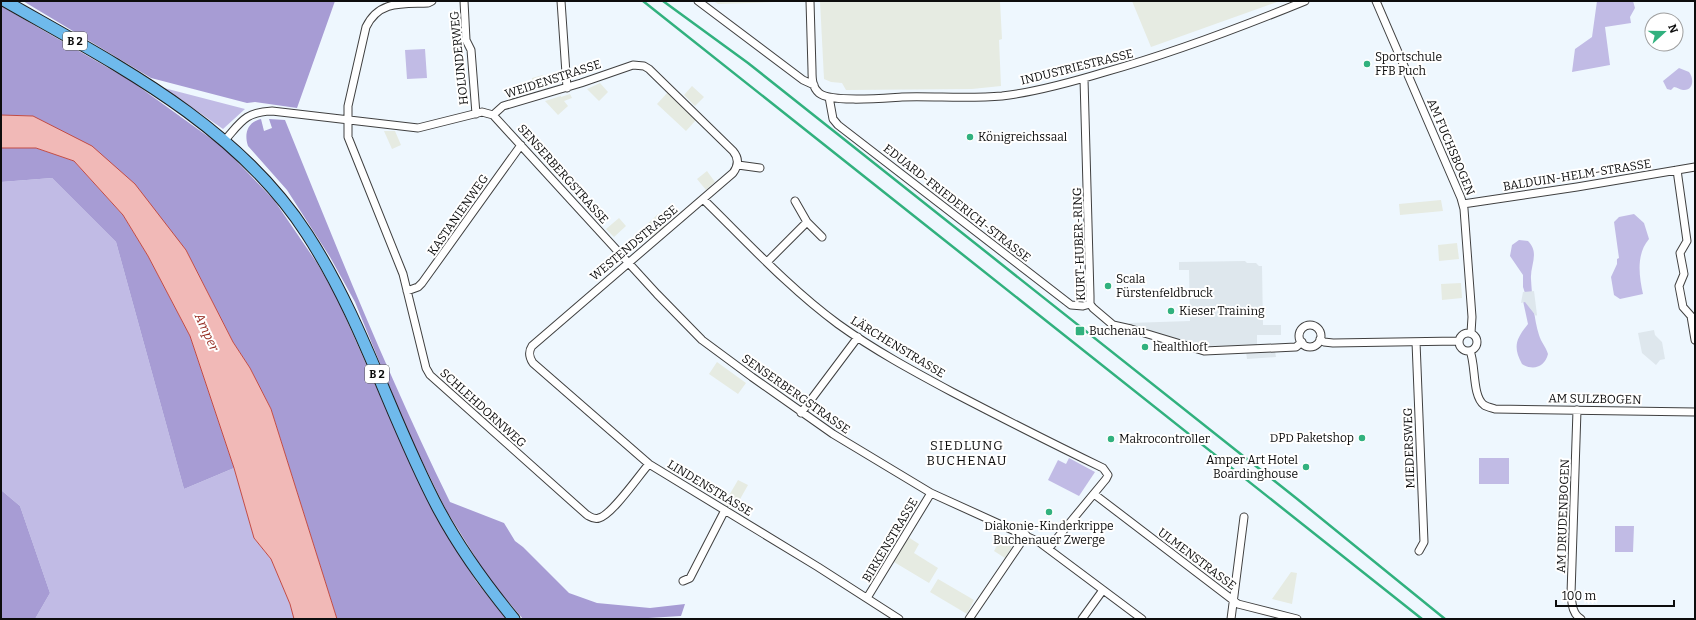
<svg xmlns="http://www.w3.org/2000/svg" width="1696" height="620" viewBox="0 0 1696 620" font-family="Bitter,serif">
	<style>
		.industrial { fill: #e6ebe2 }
		.green { fill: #c1bbe5 }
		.forest { fill: #a79cd4 }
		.plaza { fill: #dee7ed }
		.water { fill: #f1b9b7; stroke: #c14b45 }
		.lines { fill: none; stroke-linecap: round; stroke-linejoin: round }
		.street-casing { stroke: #404040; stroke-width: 9 }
		.primary-casing { stroke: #1e1e1e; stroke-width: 13 }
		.street { stroke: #fff; stroke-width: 7 }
		.primary { stroke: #6fbaec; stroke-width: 11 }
		.rail { stroke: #31b17e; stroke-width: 2.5 }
		.poi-dot { fill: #31b17e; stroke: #fff; stroke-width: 1.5 }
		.labels { text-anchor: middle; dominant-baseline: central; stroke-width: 4; stroke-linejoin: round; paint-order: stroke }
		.shield { fill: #fff; stroke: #565656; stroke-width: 1 }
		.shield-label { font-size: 11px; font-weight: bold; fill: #0d0d0d }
		.poi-label { font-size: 12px; fill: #0d0d0d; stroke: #fff; text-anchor: start }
		.street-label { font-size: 12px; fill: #0d0d0d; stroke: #fff }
		.water-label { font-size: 13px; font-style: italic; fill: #942b21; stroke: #fff }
		.neighbourhood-label { font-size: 13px; letter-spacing: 1px; fill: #0d0d0d; stroke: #fff }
	</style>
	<rect width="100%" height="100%" fill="#eef7fe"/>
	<!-- industrial -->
	<path class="industrial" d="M713 1H803L718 4Z
		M820 1H1000L1002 39 999 40 1001 86 972 89 846 90 842 83 831 82 824 79Z
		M1132 1H1280L1151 47Z
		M543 75 546 87 533 91 532 78Z
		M600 83 608 92 599 101 587 89Z
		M692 86 704 97 695 106 684 95Z
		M668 92 696 120 686 131 657 104Z
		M570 94 572 98 564 101 568 106 558 115 545 101 561 96V97Z
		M384 131H395L401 145 392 149Z
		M707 171 715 182 706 190 697 179Z
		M1441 200 1443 211 1400 215 1399 204Z
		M658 214 667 224 651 238 643 228Z
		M619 218 626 226 614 237 606 229Z
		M1457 243 1459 259 1439 261 1438 245Z
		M1461 283 1462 298 1442 300 1441 284Z
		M717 362 746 383 738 394 709 374Z
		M738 480 748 485 734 510 724 504Z
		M908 537 919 544 914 553 938 568 929 583 894 562Z
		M1000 540 1012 547 1005 558 994 551Z
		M1291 572 1297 573 1292 604 1272 599Z
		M938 579 974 600 967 614 930 592Z"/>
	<!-- green -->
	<path class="green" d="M1597 1H1633L1635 8 1630 17 1631 23 1605 27 1610 65 1572 72 1575 49 1592 37Z
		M425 49 427 78 407 79 405 50Z
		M1679 68 1689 72C1694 78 1694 91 1683 90 1680 90 1677 87 1674 87L1671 90 1667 89 1663 81Z
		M164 88 245 109 223 129Z
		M52 178 116 242 184 489 234 468 254 538 271 559 290 604 294 619H35L50 593 20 506 1 490V182Z
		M1634 214 1644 223 1649 239C1636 254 1639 276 1643 294L1620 299 1614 295 1611 277 1617 264V259L1619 258 1614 222 1619 217Z
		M1519 240 1528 241C1540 253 1530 265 1531 279 1532 296 1534 319 1539 335 1541 342 1546 347 1548 354 1545 367 1533 371 1522 364 1512 346 1517 338 1528 324L1523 301 1525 293 1523 287V275L1510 256 1512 245Z
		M1069 458 1095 472 1079 496 1048 480 1058 460 1066 464Z
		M1479 458H1509V484H1479Z
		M1615 526H1634L1633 552H1615Z"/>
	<!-- forest -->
	<path class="forest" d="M23 1H335L297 108 255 102 247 103 151 78Z
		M1 6 131 81 224 148 274 200 317 263 336 296 405 452 436 517 476 581 506 619H337L271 409 250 368 233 342 186 250 33 116 1 115Z
		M261 119 264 131 272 128 269 119 285 120C337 249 389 378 450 502L504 523 515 541 523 547 569 593 597 603 650 608 685 604 681 616 632 619H523L489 579 446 510 408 432 355 302 330 257 287 190 248 146C244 134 247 122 261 119Z
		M13 147 36 148 74 161 123 215 148 256 190 336 234 468 184 489 116 242 52 178 1 182V148Z
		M1 490 20 506 50 593 35 619H1Z"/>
	<!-- plaza -->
	<path class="plaza" d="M1245 261 1247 263H1256L1259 266H1262L1263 325H1281V335H1257V349L1204 351 1131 329 1129 323 1190 321 1189 270H1179V262Z
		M1534 291 1537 315 1536 316 1525 302 1521 303 1523 292Z
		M1654 330 1655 335 1662 342 1665 359 1660 360 1656 365 1642 353 1638 333Z
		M1275 351 1276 357 1247 359 1246 352Z"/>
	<!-- water -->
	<path class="water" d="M1 115 33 116 92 146 135 184 186 250 233 342 250 368 271 409 337 619H294L290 604 271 559 254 538 234 468 190 336 148 256 123 215 74 161 36 148H1Z"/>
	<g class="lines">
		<defs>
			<path id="street" d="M432 1 428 3C403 4 379 0 366 27L348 106V137L403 274 426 368 430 375 587 515C591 517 594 520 599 518 612 515 639 475 649 464
				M464 1 466 40 471 50 476 114
				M561 1 567 88
				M698 1 803 80 814 85
				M810 1 812 70C812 78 812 87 819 93 831 103 885 98 902 97 935 96 969 99 1002 96 1037 92 1072 82 1105 72 1173 53 1239 28 1305 1
				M1376 1 1461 198 1464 209 1472 317 1471 333
				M1084 79 1090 296V304L1093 308 1113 325 1131 329 1204 351 1296 347 1302 342
				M829 97 833 119 838 125 1071 305 1083 306 1090 304
				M493 115 503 106 581 83 633 65 644 66 649 69 733 151C739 158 739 165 733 173L532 346C528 352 529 357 533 363L649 464 818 567 899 619
				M225 140C241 122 245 112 272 111L418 128 482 112 493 115 657 294 702 340 752 377 833 434 931 493 1039 542 1142 619
				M738 165 760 168
				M1677 170 1687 241 1680 253 1684 274 1679 286 1683 307 1691 316 1695 340
				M703 199C747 242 789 288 838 324 874 350 913 371 952 392 1002 418 1053 444 1103 468L1108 475 1106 479 1049 548
				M1463 204 1577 187 1695 167
				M807 222 822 237
				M767 262 807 222 795 201
				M407 291 418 287 422 283 521 145
				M1299 336a11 11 0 1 1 22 0a11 11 0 1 1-22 0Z
				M1459 342a9 9 0 1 1 18 0a9 9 0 1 1-18 0Z
				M1320 339 1324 342 1333 343 1458 341
				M1416 342 1424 542 1419 551
				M1470 351C1476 365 1472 396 1484 405 1487 407 1492 408 1495 409L1695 412
				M1577 410 1571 594C1572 603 1572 614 1581 619
				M801 413 858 337
				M1094 494 1238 604 1297 619
				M683 581 690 578 725 510
				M867 598 931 493
				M969 619 1026 535
				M1082 619 1103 590
				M1231 619 1244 517"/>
			<path id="primary" d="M5 1C115 64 236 124 307 234 363 320 391 420 439 510 460 549 486 585 514 619"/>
		</defs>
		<!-- street casing -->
		<use href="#street" class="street-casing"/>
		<!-- primary casing -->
		<use href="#primary" class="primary-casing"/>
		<!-- street -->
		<use href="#street" class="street"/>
		<!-- primary -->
		<use href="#primary" class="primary"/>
		<!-- rail -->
		<path class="rail" d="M643 1 1422 619
			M663 1 748 63 1296 498 1445 619"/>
	</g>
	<!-- markers -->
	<g class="poi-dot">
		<circle cx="1367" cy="64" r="4"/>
		<circle cx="970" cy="137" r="4"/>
		<circle cx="1108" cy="286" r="4"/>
		<circle cx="1171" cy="311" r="4"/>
		<rect x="1075" y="326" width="10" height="10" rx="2"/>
		<circle cx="1145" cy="347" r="4"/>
		<circle cx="1362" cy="438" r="4"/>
		<circle cx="1111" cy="439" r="4"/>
		<circle cx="1306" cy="467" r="4"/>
		<circle cx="1049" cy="512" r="4"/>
	</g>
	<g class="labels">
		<!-- shield labels -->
		<g class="shield">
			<rect x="63" y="32" width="24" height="18" rx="3"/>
			<rect x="365" y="365" width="24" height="18" rx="3"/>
		</g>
		<g class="shield-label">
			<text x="75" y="41">B 2</text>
			<text x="377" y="374">B 2</text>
		</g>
		<!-- poi labels -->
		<g class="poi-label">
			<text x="1375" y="57">Sportschule<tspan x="1375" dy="14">FFB Puch</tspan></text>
			<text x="978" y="137">Königreichssaal</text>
			<text x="1116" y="279">Scala<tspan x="1116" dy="14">Fürstenfeldbruck</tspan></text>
			<text x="1179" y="311">Kieser Training</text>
			<text x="1089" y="331">Buchenau</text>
			<text x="1153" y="347">healthloft</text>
			<text x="1354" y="438" text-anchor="end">DPD Paketshop</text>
			<text x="1119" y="439">Makrocontroller</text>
			<text x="1298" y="460" text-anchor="end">Amper Art Hotel<tspan x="1298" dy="14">Boardinghouse</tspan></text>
			<text x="1049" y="526" text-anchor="middle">Diakonie-Kinderkrippe<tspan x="1049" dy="14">Buchenauer Zwerge</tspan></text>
		</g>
		<!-- street labels -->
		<g class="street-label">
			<text transform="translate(459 58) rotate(-96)">HOLUNDERWEG</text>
			<text transform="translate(1077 67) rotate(-14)">INDUSTRIESTRASSE</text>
			<text transform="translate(553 79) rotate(-18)">WEIDENSTRASSE</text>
			<text transform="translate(1451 147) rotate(67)">AM FUCHSBOGEN</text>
			<text transform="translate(563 174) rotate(48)">SENSERBERGSTRASSE</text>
			<text transform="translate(1577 175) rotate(-9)">BALDUIN-HELM-STRASSE</text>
			<text transform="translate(957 203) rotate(38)">EDUARD-FRIEDERICH-STRASSE</text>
			<text transform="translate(458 215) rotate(-55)">KASTANIENWEG</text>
			<text transform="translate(634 243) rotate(-40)">WESTENDSTRASSE</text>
			<text transform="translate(1079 244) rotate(-92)">KURT-HUBER-RING</text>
			<text transform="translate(898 347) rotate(31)">LÄRCHENSTRASSE</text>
			<text transform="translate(796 394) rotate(35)">SENSERBERGSTRASSE</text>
			<text transform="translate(1595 399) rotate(1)">AM SULZBOGEN</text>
			<text transform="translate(483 408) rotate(42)">SCHLEHDORNWEG</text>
			<text transform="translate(1409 448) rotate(-92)">MIEDERSWEG</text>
			<text transform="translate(710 488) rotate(31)">LINDENSTRASSE</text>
			<text transform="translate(1563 516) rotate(-88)">AM DRUDENBOGEN</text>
			<text transform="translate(890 540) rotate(-59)">BIRKENSTRASSE</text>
			<text transform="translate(1197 559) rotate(37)">ULMENSTRASSE</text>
		</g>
		<!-- water labels -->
		<g class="water-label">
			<text transform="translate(207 332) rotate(65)">Amper</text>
		</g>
		<!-- neighbourhood labels -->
		<g class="neighbourhood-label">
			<text x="967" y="445">SIEDLUNG<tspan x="967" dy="15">BUCHENAU</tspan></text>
		</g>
	</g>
	<!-- border -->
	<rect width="1696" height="620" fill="none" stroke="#0d0d0d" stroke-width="4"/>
	<!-- north arrow -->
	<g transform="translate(1664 32) rotate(69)"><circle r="19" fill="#ffffff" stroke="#9e9e9e"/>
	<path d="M0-3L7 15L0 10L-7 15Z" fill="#31b17e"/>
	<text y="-6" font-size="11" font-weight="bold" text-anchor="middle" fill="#0d0d0d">N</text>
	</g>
	<!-- scale -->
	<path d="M1556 600v6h118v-6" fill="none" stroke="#0d0d0d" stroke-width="2"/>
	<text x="1562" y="600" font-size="12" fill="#0d0d0d" stroke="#ffffff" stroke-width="3" paint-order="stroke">100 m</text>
</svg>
